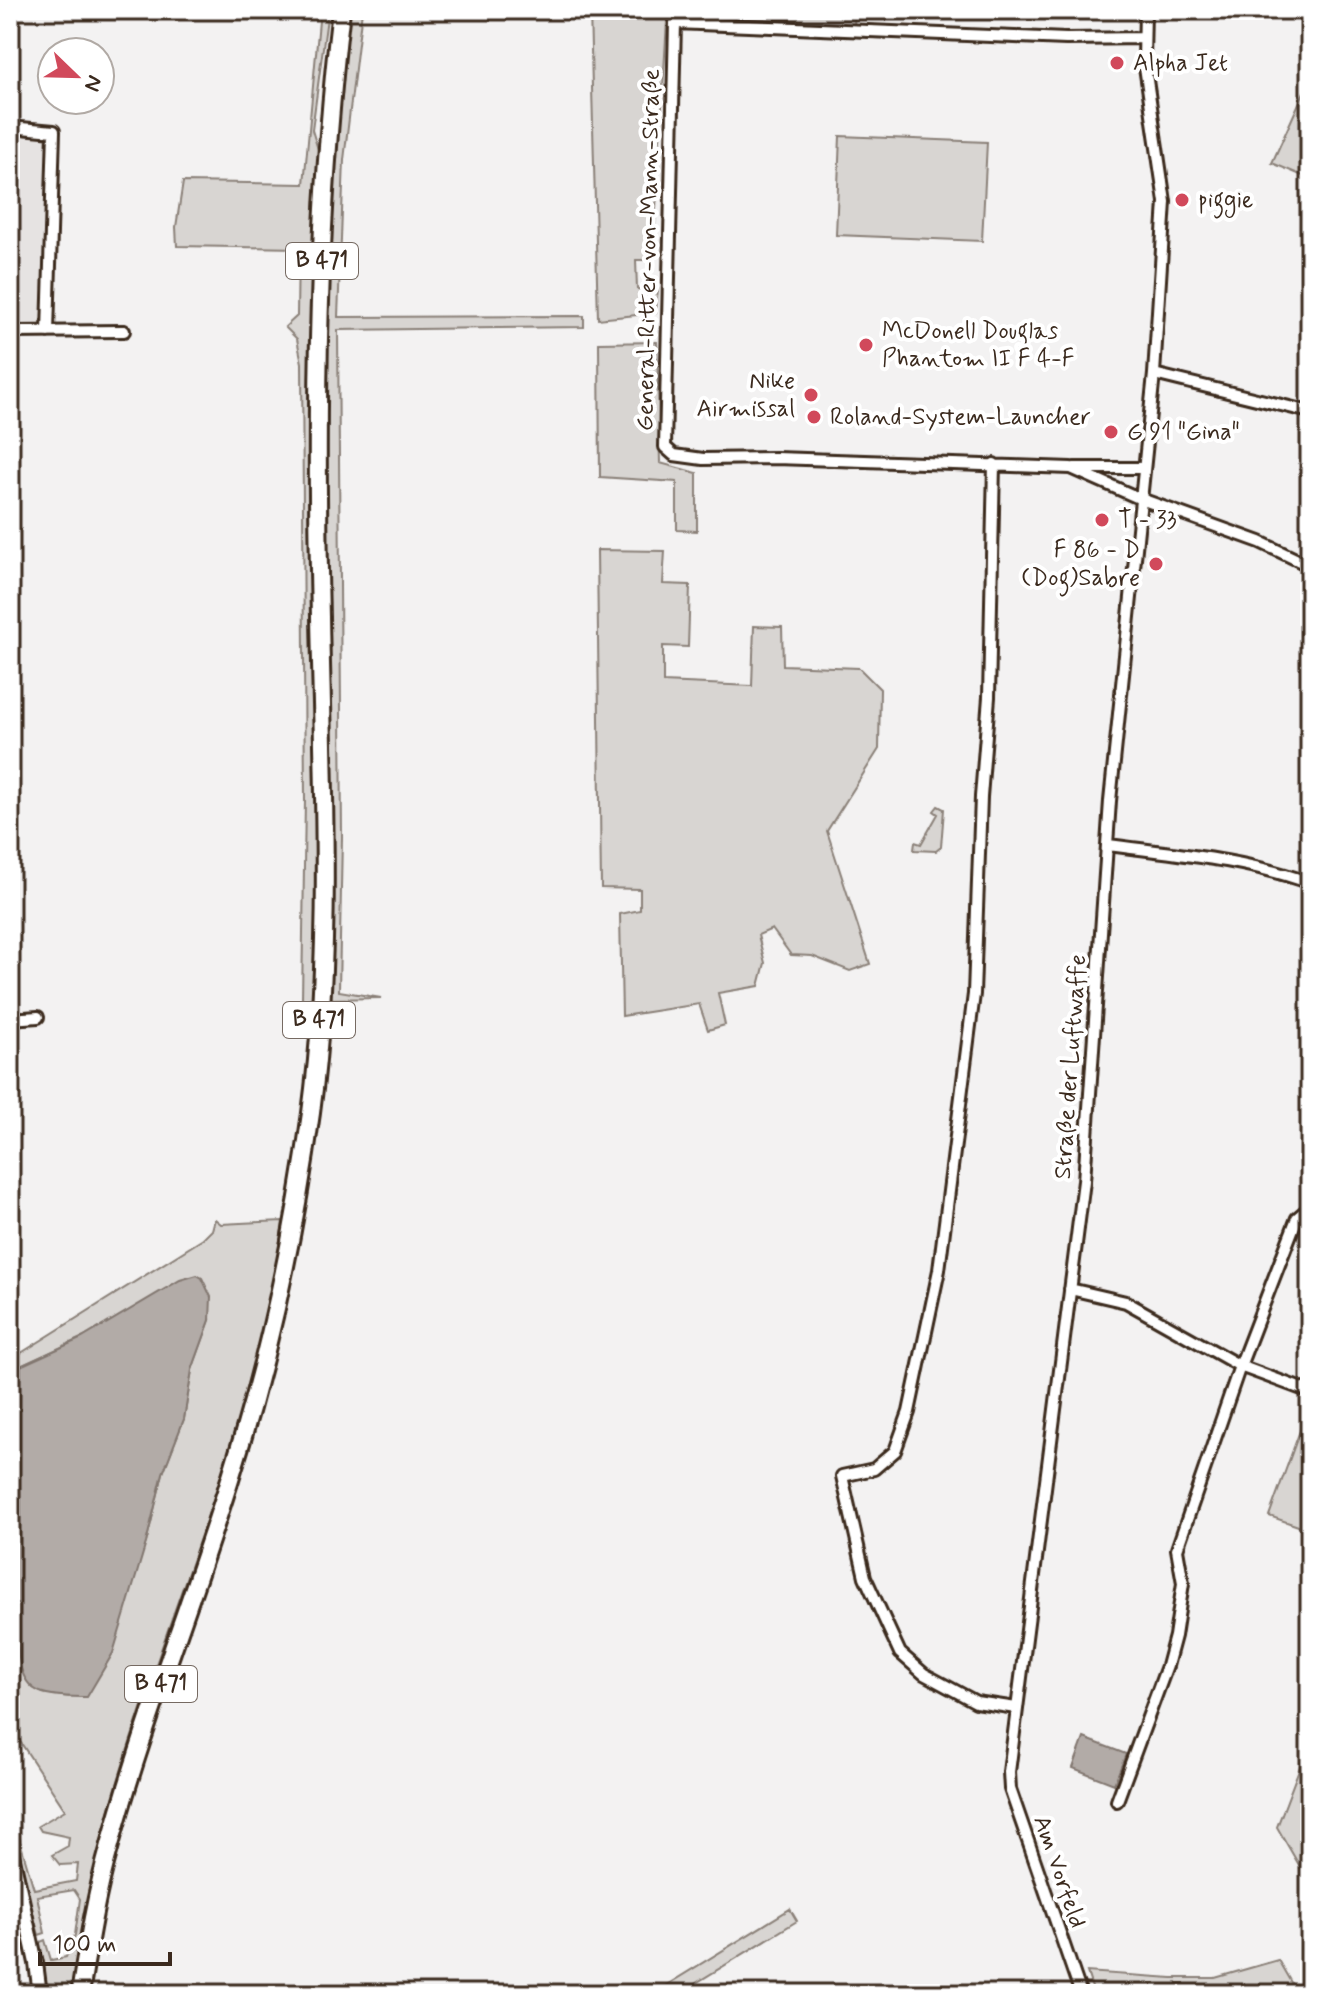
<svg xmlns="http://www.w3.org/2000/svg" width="1320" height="2004" viewBox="0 0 1320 2004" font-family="Mynerve,sans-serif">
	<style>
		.built { fill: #e6e3e2 }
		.green { fill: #d8d5d2; stroke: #8a8078; stroke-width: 2 }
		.water { fill: #b2aba7; stroke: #827770; stroke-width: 2 }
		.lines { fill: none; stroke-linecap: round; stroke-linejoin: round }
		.minor-casing { stroke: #3b2a1e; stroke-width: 16 }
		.tertiary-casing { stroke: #3b2a1e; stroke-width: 18 }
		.trunk-casing { stroke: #3b2a1e; stroke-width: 22 }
		.minor { stroke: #fff; stroke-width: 10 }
		.tertiary { stroke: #fff; stroke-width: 12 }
		.trunk { stroke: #fff; stroke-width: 16 }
		.poi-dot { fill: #d1495b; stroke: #fff; stroke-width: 3 }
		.labels { text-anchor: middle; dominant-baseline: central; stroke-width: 8; stroke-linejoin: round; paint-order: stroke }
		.shield { fill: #fff; stroke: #766a62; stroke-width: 2 }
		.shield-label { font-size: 22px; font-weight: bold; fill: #3b2a1e }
		.poi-label { font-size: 24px; fill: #3b2a1e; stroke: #fff; text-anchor: start }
		.street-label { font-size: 24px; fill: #3b2a1e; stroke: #fff }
	</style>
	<rect width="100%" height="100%" fill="#f3f2f2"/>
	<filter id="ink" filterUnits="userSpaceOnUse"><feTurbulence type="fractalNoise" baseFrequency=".0125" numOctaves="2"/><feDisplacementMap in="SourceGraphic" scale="16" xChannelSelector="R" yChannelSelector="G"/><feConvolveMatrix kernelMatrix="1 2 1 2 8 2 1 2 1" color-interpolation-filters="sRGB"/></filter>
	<g filter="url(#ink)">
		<!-- built -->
		<path class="built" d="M10 133 50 136 44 328 10 327Z"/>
		<!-- green -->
		<path class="green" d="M320 10H328L312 130 319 153 310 382 312 625 317 806 316 931 312 998 302 1000 305 800 302 363 297 339 285 327 297 316 298 248 177 246 176 227 183 182 304 184Z
			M345 10H362L344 160 338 317 584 316V327L338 330 342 837 339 991 381 998 327 999 323 381 332 152Z
			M590 10H671L667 21 653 260H636L637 289H658L656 313 598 319Z
			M690 10H855L854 27 697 22Z
			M1304 92 1310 94V179L1272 163Z
			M840 136 987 142 982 241 836 235Z
			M657 342 660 463 697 473V531L677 530V482L600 477 599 343Z
			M597 550 665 551 663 584 690 585 688 647 663 646V682L752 686 754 626 782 627 783 665 859 668 880 689 879 749 827 831 870 964 850 971 812 956 791 955 772 929 758 935 765 963 759 986 718 993 725 1025 708 1030 699 1004 622 1016 620 914 640 910V889L601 888Z
			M938 806 944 809 941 847 936 851 914 850 915 842 921 844 938 814 934 811Z
			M215 1219 221 1224 283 1221C275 1274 267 1328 251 1381 192 1586 98 1781 71 1994H46L38 1943 45 1940 51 1960 66 1957 75 1935 80 1899 74 1890 37 1896 45 1933 39 1935 10 1833V1807L34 1889 76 1881 78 1864 60 1865 52 1855 68 1846 69 1837 41 1831 38 1826 65 1810 21 1743 10 1732V1583L17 1617V1648L33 1688 43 1693 69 1697 146 1543 163 1473 184 1419 192 1370 210 1320 81 1338 18 1367 10 1375V1360L203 1239 212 1230Z
			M1310 1403V1530L1269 1516Z
			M1310 1740V1884L1277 1827Z
			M790 1909 797 1921 678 1994H652Z
			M1278 1960 1293 1986 1272 1994H1094L1087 1972 1172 1978H1215Z"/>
		<!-- water -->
		<path class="water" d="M197 1275 202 1278 211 1297 210 1320 192 1370 184 1419 163 1473 146 1543 113 1653 87 1697C73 1697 57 1697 43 1693 12 1684 19 1638 16 1614 15 1604 13 1593 10 1583V1375L18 1367 82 1338 180 1280Z
			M1084 1738 1126 1754 1114 1784 1073 1768Z"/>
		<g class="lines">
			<defs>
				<path id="minor" d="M680 10 675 23 665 447 674 455 703 459 776 458 1071 468 1141 499 1260 542 1310 566
					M675 23 1066 39 1144 38
					M10 127 54 131 48 332
					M10 332 124 331
					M1154 374 1310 412
					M994 464 989 697 981 797 974 994 939 1270 909 1412 895 1451 874 1469 842 1476 865 1577 900 1653 924 1674 976 1702 1016 1708
					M1074 468H1144
					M1108 845C1177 854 1244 859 1310 883
					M10 1019 38 1017
					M1070 1289 1126 1302 1240 1366 1310 1392
					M1117 1801 1167 1666 1175 1636 1183 1583 1177 1549 1240 1366 1297 1218 1310 1207
					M1081 1994 1010 1789 1009 1772 1084 1181 1110 801 1154 374 1165 202 1144 60 1145 10"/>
				<path id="tertiary" d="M10 1845 36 1963 40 1994"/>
				<path id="trunk" d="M80 1994C88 1944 96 1894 110 1845 144 1721 192 1602 230 1479 268 1359 294 1238 311 1113 333 949 323 782 320 617 315 414 317 212 341 10"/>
			</defs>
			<!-- minor casing -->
			<use href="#minor" class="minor-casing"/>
			<!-- tertiary casing -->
			<use href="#tertiary" class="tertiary-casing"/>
			<!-- trunk casing -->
			<use href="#trunk" class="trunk-casing"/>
			<!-- minor -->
			<use href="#minor" class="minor"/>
			<!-- tertiary -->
			<use href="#tertiary" class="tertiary"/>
			<!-- trunk -->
			<use href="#trunk" class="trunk"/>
		</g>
	</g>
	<!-- markers -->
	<g class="poi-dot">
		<circle cx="1117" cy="63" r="8"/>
		<circle cx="1182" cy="200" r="8"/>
		<circle cx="866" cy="345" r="8"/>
		<circle cx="811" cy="395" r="8"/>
		<circle cx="814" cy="417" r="8"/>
		<circle cx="1111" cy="432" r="8"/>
		<circle cx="1102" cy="520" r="8"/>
		<circle cx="1156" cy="564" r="8"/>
	</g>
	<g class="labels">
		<!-- shield labels -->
		<g class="shield">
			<rect x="286" y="243" width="72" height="36" rx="6"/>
			<rect x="283" y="1002" width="72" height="36" rx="6"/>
			<rect x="125" y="1666" width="72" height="36" rx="6"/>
		</g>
		<g class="shield-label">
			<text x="322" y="261">B 471</text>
			<text x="319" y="1020">B 471</text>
			<text x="161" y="1684">B 471</text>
		</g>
		<!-- poi labels -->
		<g class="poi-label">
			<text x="1133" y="63">Alpha Jet</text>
			<text x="1198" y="200">piggie</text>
			<text x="882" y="331">McDonell Douglas<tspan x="882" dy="28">Phantom II F 4-F</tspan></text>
			<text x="795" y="381" text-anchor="end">Nike<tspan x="795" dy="28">Airmissal</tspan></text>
			<text x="830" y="417">Roland-System-Launcher</text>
			<text x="1127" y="432">G 91 "Gina"</text>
			<text x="1118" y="520">T - 33</text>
			<text x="1140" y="550" text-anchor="end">F 86 - D<tspan x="1140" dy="28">(Dog)Sabre</tspan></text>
		</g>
		<!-- street labels -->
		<g class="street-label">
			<text transform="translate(649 250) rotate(-89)">General-Ritter-von-Mann-Straße</text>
			<text transform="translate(1071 1067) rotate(-86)">Straße der Luftwaffe</text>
			<text transform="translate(1059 1872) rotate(71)">Am Vorfeld</text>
		</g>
	</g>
	<!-- margin -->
	<rect width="1320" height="2004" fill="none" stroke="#fff" stroke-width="40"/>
	<rect x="20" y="20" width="1280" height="1964" fill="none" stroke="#3b2a1e" stroke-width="3" filter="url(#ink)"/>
	<!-- north arrow -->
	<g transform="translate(76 76) rotate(113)"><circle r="38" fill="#ffffff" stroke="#b1aaa5" stroke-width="2"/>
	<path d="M0-6L14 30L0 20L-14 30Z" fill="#d1495b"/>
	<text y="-12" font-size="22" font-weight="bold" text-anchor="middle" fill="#3b2a1e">N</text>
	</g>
	<!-- scale -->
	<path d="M40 1952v12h130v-12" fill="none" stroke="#3b2a1e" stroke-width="4"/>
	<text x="52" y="1952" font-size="24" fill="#3b2a1e" stroke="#ffffff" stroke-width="6" paint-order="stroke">100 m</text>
</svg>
